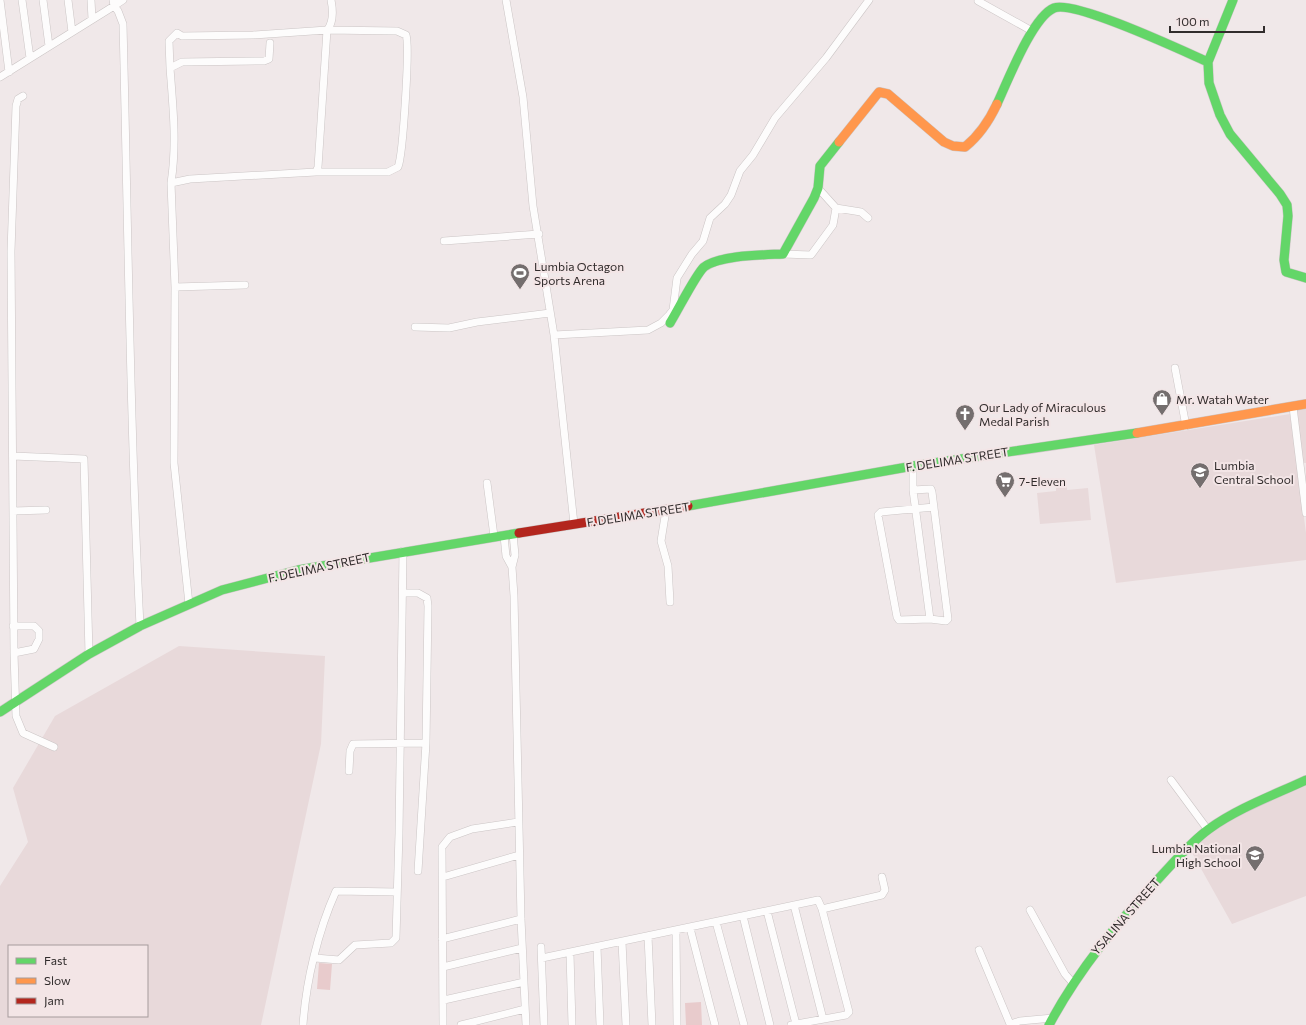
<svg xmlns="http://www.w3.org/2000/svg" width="1306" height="1025" viewBox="0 0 1306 1025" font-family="Commissioner,sans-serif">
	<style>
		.built { fill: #e8d9da; fill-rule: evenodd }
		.green { fill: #e8cbcc }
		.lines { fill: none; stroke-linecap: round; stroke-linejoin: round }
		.street-casing { stroke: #cbc5c5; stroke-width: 8 }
		.fast-casing { stroke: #cbc5c5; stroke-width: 10 }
		.slow-casing { stroke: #cbc5c5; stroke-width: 10 }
		.jam-casing { stroke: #cbc5c5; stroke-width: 10 }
		.street { stroke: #fdfcfc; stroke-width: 7 }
		.fast { stroke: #63d668; stroke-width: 9 }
		.slow { stroke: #ff974d; stroke-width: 9 }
		.jam { stroke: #b3261e; stroke-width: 9 }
		.labels { text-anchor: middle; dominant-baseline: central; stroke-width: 4; stroke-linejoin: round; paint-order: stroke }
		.poi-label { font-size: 12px; fill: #312c2c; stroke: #f3e5e6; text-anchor: start }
		.street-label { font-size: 12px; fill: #312c2c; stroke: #f3e5e6 }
	</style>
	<rect width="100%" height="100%" fill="#f0e8e9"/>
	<!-- built -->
	<path class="built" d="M1306 407V463H1303L1296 409Z
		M1290 414 1306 533V560L1116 583 1094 445Z
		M1067 486V490L1088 488 1091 520 1040 524 1037 493 1056 491V487Z
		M179 646 325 656 321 744 261 1025H0V886L28 842 13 788 55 716ZM9 946H147V1016H9Z
		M1306 783V896L1232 924 1190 849 1223 822Z"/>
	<!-- green -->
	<path class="green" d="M319 963 332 964 330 990 317 989Z
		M701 1002 702 1025H686L685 1003Z"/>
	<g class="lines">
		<defs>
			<path id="street" d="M0 0 9 72
				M22 0 30 58
				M43 0 49 46
				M68 0 72 32
				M91 0 92 19
				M113 0 114 6 123 0
				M506 0 523 97 533 206 554 335 574 524
				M978 1 1032 31
				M170 68 169 41 177 33 182 36 253 35 327 30 397 31 406 35C410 45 403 155 398 167L388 172H316
				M0 77 114 6 118 11 123 24C128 225 130 425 140 626
				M23 96 18 99 16 106 11 251 14 653 16 716 23 733 54 747
				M171 183C177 144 173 107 170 68L182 62 264 61 269 59 270 43
				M836 208 861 212 868 218
				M444 241 539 234
				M783 254 811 255 833 225 836 208 818 188
				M175 287 245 285
				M415 327 449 328 477 322 550 313
				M554 335 648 330 661 323 669 315 673 310 677 278 692 254 703 241 710 218 725 204 731 195 740 171 753 155 775 118 826 58 869 0
				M1175 368 1186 426
				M1293 407 1306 513
				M13 456 84 459 89 654
				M913 466V490L930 619
				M487 483 494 536
				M913 490 931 489 932 492 948 619 946 621 930 619 899 620 897 617 878 515 881 512 934 507
				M666 510 661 541 668 566 670 602
				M13 511 46 510
				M504 536 506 556 512 567 514 596 521 919 526 1025
				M512 567 515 555 513 534
				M403 593H418L427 598 428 606 426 743 418 871
				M189 604 174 463 175 287 171 183 190 179 316 172 318 167 327 30C334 22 333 10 331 0
				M13 626H34L39 631V639L34 649 14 653
				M349 771 350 751 353 744 426 743
				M1171 780 1208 830
				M443 877 519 855
				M794 905 823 1019
				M822 909 882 895 885 890 882 877
				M1030 910 1065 974 1072 982
				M767 911 796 1024
				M743 916 770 1025
				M716 922 744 1025
				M690 928 715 1025
				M676 931 677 1025
				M648 936 652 1025
				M442 939 521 919
				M622 942 626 1025
				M541 947 544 1025
				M597 947 600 1025
				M979 950 1010 1024 1020 1021 1053 1018
				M570 953 572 1025
				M315 958 339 960 355 945 391 943 396 938 399 833 403 551
				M542 958 818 900 822 909 849 1012 846 1015 791 1025
				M443 967 522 948
				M444 1000 524 982
				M303 1025C306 981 318 931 336 891L397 892
				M443 1025 442 847 450 837 472 829 518 822
				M461 1025 525 1009"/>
			<path id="fast" d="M1233 0 1208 62 1209 83 1220 115 1230 134 1280 194 1287 205 1288 216 1284 260 1286 272 1306 278
				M997 104C1007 83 1032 17 1054 8 1075 0 1183 51 1208 62
				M670 323C677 312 696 274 704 267 720 255 763 255 783 254L814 198 818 188 820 166 839 142
				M688 506 913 466 1137 433
				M0 712 89 654 140 626 222 590 298 570 519 533
				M1049 1025C1079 969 1118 922 1161 876 1176 860 1191 842 1209 829 1238 808 1274 795 1306 780"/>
			<path id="slow" d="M839 142 879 92 888 94 944 142 953 146 965 147C980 135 989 121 997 104
				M1137 433 1306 404"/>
			<path id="jam" d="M519 533 688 506"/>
		</defs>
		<!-- street casing -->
		<use href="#street" class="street-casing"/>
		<!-- fast casing -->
		<use href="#fast" class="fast-casing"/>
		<!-- slow casing -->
		<use href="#slow" class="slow-casing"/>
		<!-- jam casing -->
		<use href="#jam" class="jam-casing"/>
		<!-- street -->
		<use href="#street" class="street"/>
		<!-- fast -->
		<use href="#fast" class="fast"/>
		<!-- slow -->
		<use href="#slow" class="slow"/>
		<!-- jam -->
		<use href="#jam" class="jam"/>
	</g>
	<!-- icons -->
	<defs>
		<symbol id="stadium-pin" viewBox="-11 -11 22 30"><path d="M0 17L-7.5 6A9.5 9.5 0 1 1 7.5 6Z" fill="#746e6e" stroke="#f3e5e6"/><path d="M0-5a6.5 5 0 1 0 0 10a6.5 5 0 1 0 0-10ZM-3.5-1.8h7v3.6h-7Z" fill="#fff"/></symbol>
		<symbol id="shop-pin" viewBox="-11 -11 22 30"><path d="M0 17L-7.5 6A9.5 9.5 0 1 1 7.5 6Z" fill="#746e6e" stroke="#f3e5e6"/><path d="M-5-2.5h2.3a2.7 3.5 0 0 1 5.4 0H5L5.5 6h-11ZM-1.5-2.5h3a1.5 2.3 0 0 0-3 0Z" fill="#fff"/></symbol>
		<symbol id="church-pin" viewBox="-11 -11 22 30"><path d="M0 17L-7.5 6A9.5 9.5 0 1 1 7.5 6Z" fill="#746e6e" stroke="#f3e5e6"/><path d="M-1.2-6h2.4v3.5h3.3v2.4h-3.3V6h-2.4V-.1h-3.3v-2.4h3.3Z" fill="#fff"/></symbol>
		<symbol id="school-pin" viewBox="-11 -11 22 30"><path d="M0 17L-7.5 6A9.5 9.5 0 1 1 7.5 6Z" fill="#746e6e" stroke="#f3e5e6"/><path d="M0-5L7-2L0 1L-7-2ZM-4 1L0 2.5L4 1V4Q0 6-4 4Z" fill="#fff"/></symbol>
		<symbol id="supermarket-pin" viewBox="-11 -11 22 30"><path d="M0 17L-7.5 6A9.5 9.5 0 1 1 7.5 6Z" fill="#746e6e" stroke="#f3e5e6"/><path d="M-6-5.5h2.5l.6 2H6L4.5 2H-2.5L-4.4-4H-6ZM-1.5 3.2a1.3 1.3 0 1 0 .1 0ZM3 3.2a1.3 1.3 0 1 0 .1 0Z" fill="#fff"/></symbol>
	</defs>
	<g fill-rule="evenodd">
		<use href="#stadium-pin" x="509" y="262" width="22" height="30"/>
		<use href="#shop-pin" x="1151" y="388" width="22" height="30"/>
		<use href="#church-pin" x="954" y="403" width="22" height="30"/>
		<use href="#school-pin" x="1189" y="461" width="22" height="30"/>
		<use href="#supermarket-pin" x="994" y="470" width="22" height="30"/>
		<use href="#school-pin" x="1244" y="844" width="22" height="30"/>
	</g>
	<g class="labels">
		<!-- poi labels -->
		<g class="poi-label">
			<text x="534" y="266">Lumbia Octagon<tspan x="534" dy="14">Sports Arena</tspan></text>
			<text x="1176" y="399">Mr. Watah Water</text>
			<text x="979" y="407">Our Lady of Miraculous<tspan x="979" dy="14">Medal Parish</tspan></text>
			<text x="1214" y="465">Lumbia<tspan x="1214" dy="14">Central School</tspan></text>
			<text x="1019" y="481">7-Eleven</text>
			<text x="1241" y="848" text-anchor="end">Lumbia National<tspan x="1241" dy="14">High School</tspan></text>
		</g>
		<!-- street labels -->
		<g class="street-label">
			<text transform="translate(957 459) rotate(-9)">F. DELIMA STREET</text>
			<text transform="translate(638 514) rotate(-9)">F. DELIMA STREET</text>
			<text transform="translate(319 567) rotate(-12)">F. DELIMA STREET</text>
			<text transform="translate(1125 916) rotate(-49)">YSALINA STREET</text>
		</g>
	</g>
	<!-- legend -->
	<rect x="8" y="945" width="140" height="72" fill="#f3e5e6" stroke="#a59b9c"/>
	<rect x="16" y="958" width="20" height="6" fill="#63d668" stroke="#a59b9c"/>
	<text x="44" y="965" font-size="12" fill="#312c2c">Fast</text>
	<rect x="16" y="978" width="20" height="6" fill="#ff974d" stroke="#a59b9c"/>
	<text x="44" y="985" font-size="12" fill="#312c2c">Slow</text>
	<rect x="16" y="998" width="20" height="6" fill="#b3261e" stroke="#a59b9c"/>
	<text x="44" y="1005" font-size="12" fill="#312c2c">Jam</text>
	<!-- scale -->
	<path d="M1170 26v6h94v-6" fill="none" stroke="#312c2c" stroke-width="2"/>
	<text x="1176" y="26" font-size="12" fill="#312c2c" stroke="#f3e5e6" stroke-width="3" paint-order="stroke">100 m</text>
</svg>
